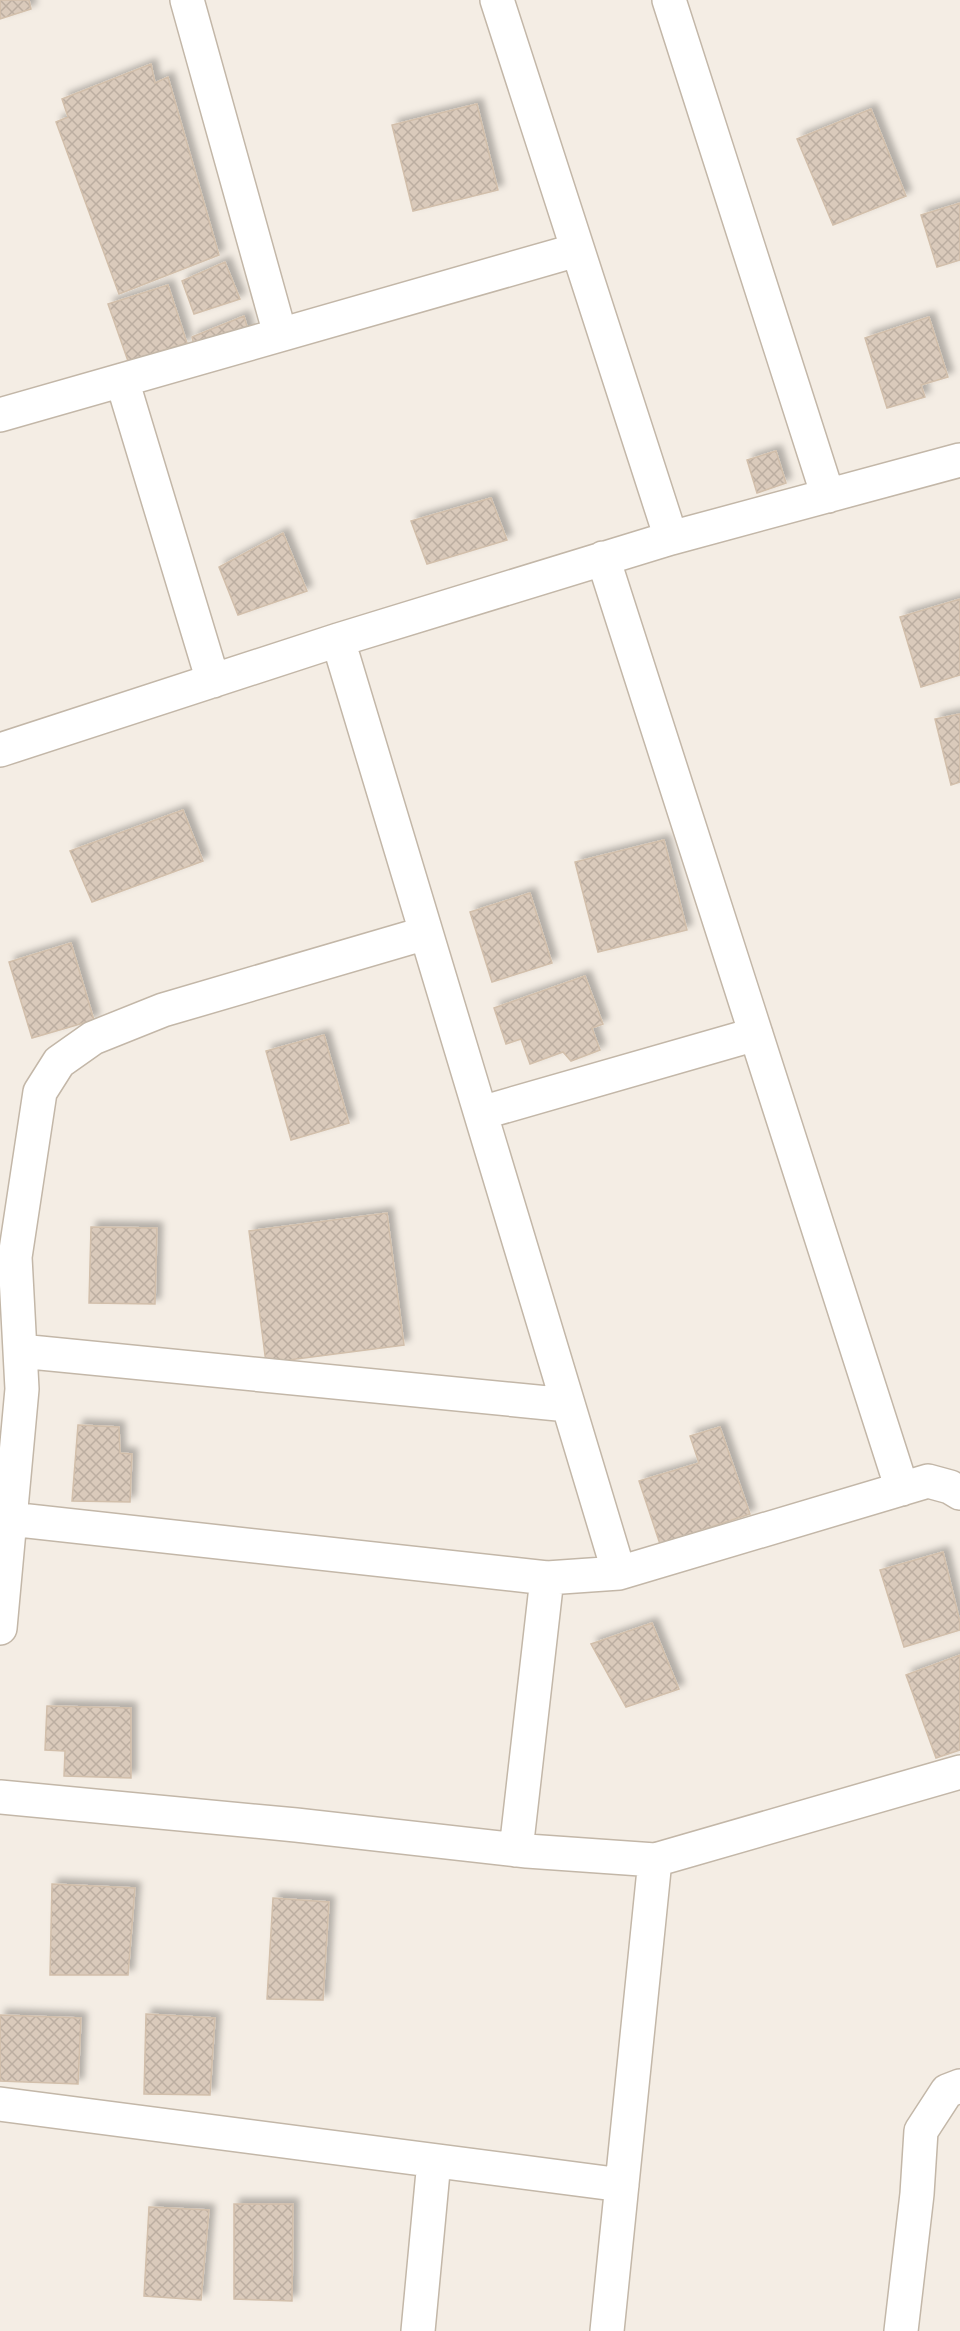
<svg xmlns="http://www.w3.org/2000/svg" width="960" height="2331" viewBox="0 0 960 2331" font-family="'Varela Round',sans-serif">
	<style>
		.building { fill: url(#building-cross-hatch); stroke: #d2bfab; stroke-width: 1.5; filter: url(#shadow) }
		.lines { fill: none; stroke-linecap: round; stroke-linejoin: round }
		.minor-casing { stroke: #c3b7a8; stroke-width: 36 }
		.minor { stroke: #fff; stroke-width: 33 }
	</style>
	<defs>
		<pattern id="building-cross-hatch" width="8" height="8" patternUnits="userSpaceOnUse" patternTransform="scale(1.5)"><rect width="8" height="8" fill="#dacabb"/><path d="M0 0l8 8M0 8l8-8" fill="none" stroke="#bcaea1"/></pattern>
		<filter id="shadow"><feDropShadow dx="5.5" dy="-5.5" stdDeviation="3" flood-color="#0004"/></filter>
	</defs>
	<rect width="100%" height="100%" fill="#f4ede4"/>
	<!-- building -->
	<path class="building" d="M0 0H29L31 9 0 19Z
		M151 64 155 83 168 77 219 255 119 294 56 122 68 117 62 99Z
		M477 104 498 190 413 211 392 125Z
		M871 109 906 196 833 225 797 139Z
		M960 203V260L937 267 921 215Z
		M225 262 240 299 194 314 182 281Z
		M168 285 187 343 128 361 108 304Z
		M244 316 250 337 196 354 192 337Z
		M929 317 948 377 921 385 925 397 887 408 865 338Z
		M776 451 786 483 757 493 747 460Z
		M491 498 507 540 427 564 411 521Z
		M283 533 307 591 238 615 219 567Z
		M960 599V675L921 687 900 617Z
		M960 714V782L951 785 935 719Z
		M183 810 203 861 92 902 70 851Z
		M664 840 687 930 598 952 575 862Z
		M530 893 552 963 492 982 470 912Z
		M71 943 94 1020 32 1038 9 962Z
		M585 976 603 1024 592 1028 600 1050 571 1061 563 1052 530 1064 521 1039 506 1044 494 1008Z
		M324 1035 349 1123 291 1140 266 1051Z
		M387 1213 404 1345 266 1363 249 1231Z
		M91 1227 157 1228 155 1304 89 1303Z
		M78 1425 119 1427 120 1453 132 1454 130 1502 72 1501Z
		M720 1427 750 1514 660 1544 639 1481 699 1463 690 1436Z
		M943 1552 960 1622V1630L904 1647 880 1570Z
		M652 1623 679 1689 626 1707 591 1644Z
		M960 1655V1750L936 1758 906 1675Z
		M47 1706 131 1708V1778L64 1776 65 1751 45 1750Z
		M52 1884 135 1888 128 1975H50Z
		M273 1898 329 1902 323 2000 267 1999Z
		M146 2014 215 2018 210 2095 144 2094Z
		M0 2015 81 2018 78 2084 0 2081Z
		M234 2204H293L292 2301 234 2299Z
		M149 2207 209 2210 201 2300 144 2296Z"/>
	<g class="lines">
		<defs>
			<path id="minor" d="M187 0 280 334
				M497 0 671 538
				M669 0 828 496
				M122 380 213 681
				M0 415 577 250
				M603 558 902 1489
				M338 640 619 1573
				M0 750 338 640 671 538 960 460
				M481 1113 756 1034
				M20 1351 568 1405
				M10 1519 547 1578
				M0 1628 22 1389 15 1257 40 1092 59 1062 93 1038 163 1010 426 933
				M0 1797 296 1825 527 1851 655 1860 960 1772
				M516 1850 547 1578 619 1573 928 1481 950 1487 960 1493
				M0 2104 622 2185
				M418 2331 434 2161
				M607 2331 655 1860
				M901 2331 917 2194 921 2131 947 2091 960 2086"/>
		</defs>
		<!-- minor casing -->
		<use href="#minor" class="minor-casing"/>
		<!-- minor -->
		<use href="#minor" class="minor"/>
	</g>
</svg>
